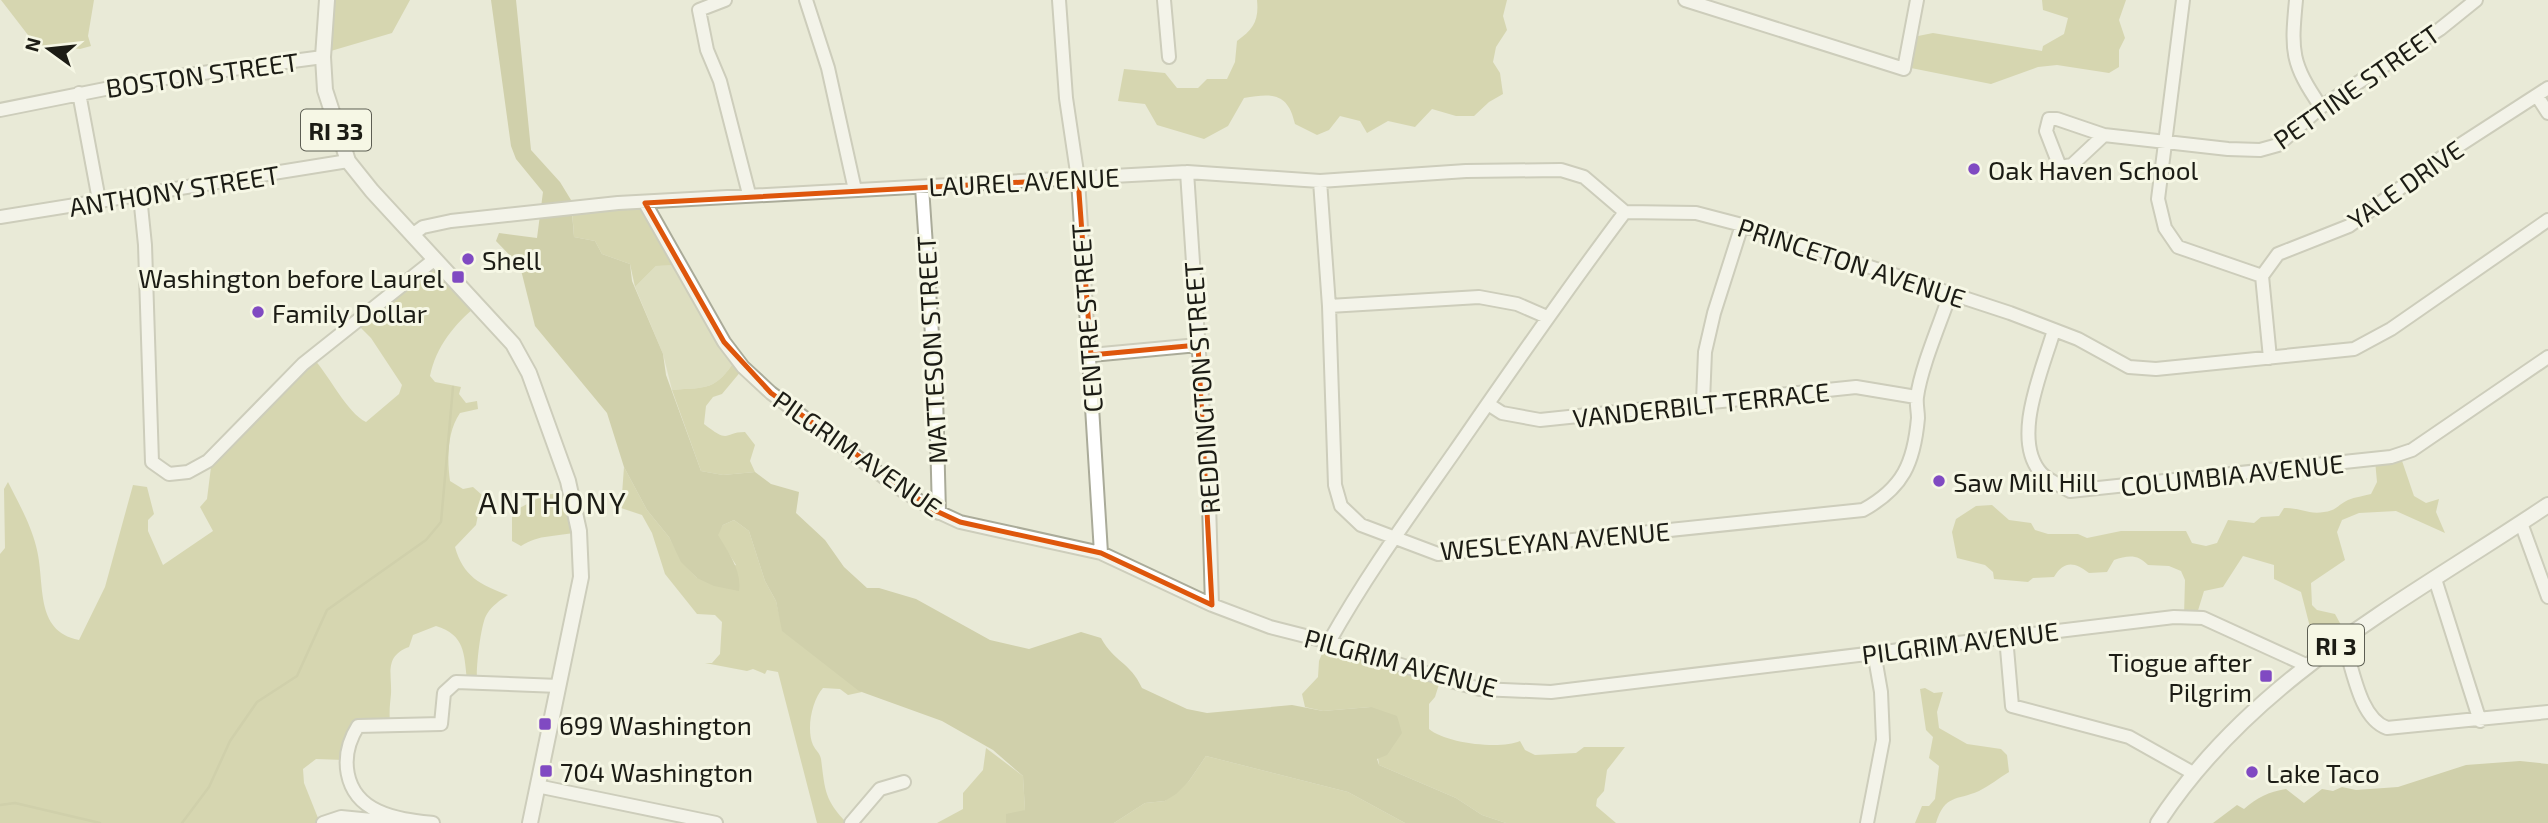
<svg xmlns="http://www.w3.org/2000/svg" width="2548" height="823" viewBox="0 0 2548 823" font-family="'Exo 2',sans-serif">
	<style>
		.green { fill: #cfd0a5 }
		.forest { fill: #bebf82 }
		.water { fill: #b1b175 }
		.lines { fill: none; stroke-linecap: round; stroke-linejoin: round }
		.stream { stroke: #b1b175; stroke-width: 2.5 }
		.minor-casing { stroke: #aaab99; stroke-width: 16 }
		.major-casing { stroke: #aaab99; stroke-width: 18 }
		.minor { stroke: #fff; stroke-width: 12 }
		.major { stroke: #fff; stroke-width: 14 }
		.marked { fill: none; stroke: #de560c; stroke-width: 5; stroke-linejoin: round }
		.poi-dot { fill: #804ac2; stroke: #f6f7e5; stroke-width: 2.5 }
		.labels { text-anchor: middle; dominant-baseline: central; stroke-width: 6; stroke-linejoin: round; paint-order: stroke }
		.shield { fill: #f6f7e5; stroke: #5d5e53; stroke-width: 2 }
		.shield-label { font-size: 24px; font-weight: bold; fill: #1c1c15 }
		.street-label { font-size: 26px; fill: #1c1c15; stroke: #f6f7e5 }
		.poi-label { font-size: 26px; fill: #1c1c15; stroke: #f6f7e5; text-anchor: start }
		.quarter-label { font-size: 30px; letter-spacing: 2px; fill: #1c1c15; stroke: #f6f7e5 }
	</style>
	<rect width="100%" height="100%" fill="#e9ead7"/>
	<!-- green -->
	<path class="green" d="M681 265 736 359C715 391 708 387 672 390L663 354 635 287 656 266Z"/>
	<!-- forest -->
	<path class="forest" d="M1 0H94L88 36 91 46 80 49 52 45 38 48Z
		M326 0H410L392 33 324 53Z
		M1257 0H1507L1503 16 1507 30 1496 47 1493 62 1500 73 1503 94 1489 102 1474 116H1456L1432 109 1415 127 1388 121 1367 133 1360 121 1340 116 1329 130 1317 135 1295 124C1288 93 1273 93 1244 98L1228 126 1204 139 1157 125 1145 104 1118 101 1124 69 1165 73 1177 88H1198L1207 79H1227L1235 62 1237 41C1254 29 1259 20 1257 0Z
		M2042 0H2126L2119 20 2125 38 2119 50V67L2109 73 2057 65 2038 67 1991 84 1911 68 1913 37 1933 33 2042 51 2043 46 2064 34 2068 18 2043 10Z
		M642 202 681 265 656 266 635 287 630 264 602 254 595 241 574 237 572 209Z
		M431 260 478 305C454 324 436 347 430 376L435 382 461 387 459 394 466 403 477 401 478 409 460 413C447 432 447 459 450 481L463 489 473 487 482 495 476 525 455 547C463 576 480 585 508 595 500 600 492 606 487 614 481 622 476 667 477 679L467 680C464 653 465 635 436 626L413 635 409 647C384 656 392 674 391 694 390 704 389 712 390 722L357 726 344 760 316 759 303 769 304 783 320 823H0V554L5 548 4 489 8 482C18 502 31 525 36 546 46 582 33 631 79 640L105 587 133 485 147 487 154 514 148 520V531L163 565 213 531 200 507 207 499 212 459 313 358C329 375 347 413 366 422L399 394 402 385 371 338 356 323Z
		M736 359 742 370 722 394 713 397 706 406 704 424C731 445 723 432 745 432L755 445 750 461 755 472 723 475 701 471 672 390C708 387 715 391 736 359Z
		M2400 455 2414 496 2426 503 2439 499 2436 512 2445 533 2396 511 2359 513 2342 520 2337 532 2345 560 2311 583 2312 605 2317 610 2335 614 2347 636 2324 652 2311 631 2301 592 2274 579V565L2243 556 2223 587 2204 591 2196 617 2184 616 2185 580 2181 571 2169 566 2148 565C2138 554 2128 555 2114 560L2107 572 2089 573C2075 562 2064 560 2054 577L2033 578 2028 582 1994 579 1993 572 1985 565 1957 558 1952 532 1956 519 1976 506 1992 505 2009 520 2031 523 2035 530 2048 534H2078L2087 538 2121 531H2186L2192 543 2206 546 2217 543 2228 520 2254 523 2261 517 2279 516 2284 508C2299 507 2308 515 2324 512 2336 511 2339 504 2348 500 2355 497 2364 496 2371 494L2377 482 2375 460Z
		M624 467 647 510 669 537 682 562 697 578 736 565 717 535 723 525 734 520 749 531 765 581 776 601 783 631 862 692 848 695 840 689 823 688C812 700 806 729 813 745 816 751 820 753 821 759 825 789 824 800 847 823H817L778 672 767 670 765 674 753 669 747 671 705 663H712L720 654 722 622 715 615 697 614 665 574 652 533 642 515 621 508Z
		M567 492 578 532C557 537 539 534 521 546L512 541V512L544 495Z
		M1327 641 1441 678 1435 697 1429 704V729C1445 743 1500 750 1520 741L1525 750 1535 755 1576 753 1584 747H1625L1607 770 1604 791 1597 799 1596 806 1616 823H1506L1482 815 1456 798 1379 765 1371 707 1323 711 1305 707 1302 694 1318 677 1319 661Z
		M1925 688 1934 693 1943 692 1937 712 1939 728 1967 744 2001 749 2007 755 2009 772C1999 778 1989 786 1979 791 1956 801 1945 794 1936 823H1915L1922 806H1929L1935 799 1939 766 1929 758 1933 737 1926 730 1920 689Z
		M986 748 1023 776 1025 810 1006 823H937L963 809V793L983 770Z
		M1206 756 1348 792 1405 823H1114L1145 803 1165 801 1189 781Z"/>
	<!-- water -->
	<path class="water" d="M491 0H516L531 150 560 182 571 200 574 237 595 241 602 254 630 264 632 281 663 354 666 375 701 471 723 475 755 472 771 484 799 492 796 513 825 540 844 567 867 588H879L916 599 990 640 1029 649 1081 632 1101 638C1114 662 1130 662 1142 688L1187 709 1207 713 1292 705 1323 711 1371 707 1397 716 1402 733 1387 755 1377 759 1379 765 1456 798 1482 815 1506 823H1405L1348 792 1206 756 1189 781 1176 794 1165 801 1145 803 1114 823H1006V814L1025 810 1023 776 993 750 942 721 859 691 782 631 776 601 765 581 749 531 734 520 723 525 718 535C728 552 742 570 739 591L714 586 697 578 681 562 669 537 647 510 624 467 607 413 535 326 520 266 496 241 499 233 537 238 543 192 516 159 511 146Z
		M2520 761 2548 764V823H2213L2237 805 2244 809C2258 797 2268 792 2286 789L2304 803 2322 789 2333 791 2342 787 2356 790 2398 787 2466 765Z"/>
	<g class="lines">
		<!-- stream -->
		<path class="stream" d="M0 805 15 803 100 823
			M182 823 209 787 230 741 257 702 297 676 327 610 426 540 441 522 453 387"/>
		<defs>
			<path id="minor" d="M725 0 699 10 707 50 720 81 749 194
				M806 0 828 68 855 190
				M1059 0 1066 98 1078 179 1101 553
				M1164 0 1169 57
				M1685 0 1904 69 1917 0
				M2183 0 2158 199 2165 228 2178 247 2262 276
				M2296 0C2291 52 2291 63 2321 107
				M79 93 99 200
				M2537 96 2548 113
				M0 110 150 80 323 57
				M2049 119H2057L2104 135 2072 165 2060 167 2046 131Z
				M2104 135 2228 149 2260 150 2278 145 2321 107 2440 29 2476 0
				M1187 172 1209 503 1212 605
				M1320 181 1329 306 1335 485 1341 506 1361 525 1438 554 1863 510C1903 488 1914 463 1918 418 1918 411 1916 404 1917 397 1921 367 1940 324 1950 294
				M922 187 936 394 939 513
				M140 196 145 245 152 462 169 474 188 472 208 461 303 364 435 259
				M645 203 724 342 743 367 771 393 900 489 934 510 960 522 1101 553 1212 605 1270 627 1329 642 1451 681 1480 689 1551 692 2174 617 2203 618 2306 665
				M0 217 348 161
				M412 235 423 227 451 221 618 203 1187 172 1320 181 1466 171 1561 170 1584 177 1625 212
				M2262 276 2278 254 2349 226 2449 152 2548 88
				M2262 276 2270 358
				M1329 306 1479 297 1517 304 1547 317
				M2054 330C2043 369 2010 440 2042 474 2049 481 2062 486 2070 491L2391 457 2412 450 2548 357
				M1091 355 1198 345
				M1703 401 1705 352 1714 313 1742 225
				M1488 404 1502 413 1540 420 1856 387 1916 397
				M2521 523 2548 597
				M2435 579 2480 721
				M2006 637 2012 706 2129 737 2193 773
				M2343 640C2353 668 2359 718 2387 728L2548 712
				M1329 642C1367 574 1411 514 1455 451 1511 370 1566 290 1625 212L1696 213 1742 225 2010 313 2078 339 2129 367 2156 369 2354 349 2391 329 2548 220
				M537 786 716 823
				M323 823 341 817 392 822
				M433 823C415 821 395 819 378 811 343 795 339 756 358 726L441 724 444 693 456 682 559 686
				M851 823 880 789 904 782
				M1867 823 1883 740 1881 692 1874 652"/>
			<path id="major" d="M327 0 323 57 325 90 348 161 372 191 513 344 529 373 568 481 579 531 581 577 530 823
				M2158 823C2252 678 2408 599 2548 505"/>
		</defs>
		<!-- minor casing -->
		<use href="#minor" class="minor-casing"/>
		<!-- major casing -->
		<use href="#major" class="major-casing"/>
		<!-- minor -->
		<use href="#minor" class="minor"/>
		<!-- major -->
		<use href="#major" class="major"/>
	</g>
	<!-- marked area -->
	<path d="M0 0H2548V823H0ZM1078 179 1091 355 1198 345 1212 605 1101 553 960 522 934 510 771 393 724 342 645 203Z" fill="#e9ead7" fill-opacity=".55" fill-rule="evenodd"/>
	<path class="marked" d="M1078 179 1091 355 1198 345 1212 605 1101 553 960 522 934 510 771 393 724 342 645 203Z"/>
	<!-- markers -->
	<g class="poi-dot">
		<circle cx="1974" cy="169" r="7"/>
		<circle cx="468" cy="259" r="7"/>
		<rect x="451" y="270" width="14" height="14" rx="3.5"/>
		<circle cx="258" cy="312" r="7"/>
		<circle cx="1939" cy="481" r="7"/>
		<rect x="2259" y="669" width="14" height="14" rx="3.5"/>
		<rect x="538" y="717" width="14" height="14" rx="3.5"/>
		<rect x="539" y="764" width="14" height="14" rx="3.5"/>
		<circle cx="2252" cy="772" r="7"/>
	</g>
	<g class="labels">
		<!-- shield labels -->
		<g class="shield">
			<rect x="301" y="109.5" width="70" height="41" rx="5"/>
			<rect x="2308" y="624.5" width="56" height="41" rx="5"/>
		</g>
		<g class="shield-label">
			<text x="336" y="130">RI 33</text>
			<text x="2336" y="645">RI 3</text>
		</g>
		<!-- street labels -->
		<g class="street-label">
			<text transform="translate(202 74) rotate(-8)">BOSTON STREET</text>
			<text transform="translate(2356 86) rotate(-35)">PETTINE STREET</text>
			<text transform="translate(1024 181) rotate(-3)">LAUREL AVENUE</text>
			<text transform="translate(2405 184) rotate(-35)">YALE DRIVE</text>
			<text transform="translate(174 190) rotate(-9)">ANTHONY STREET</text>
			<text transform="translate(1852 262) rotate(18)">PRINCETON AVENUE</text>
			<text transform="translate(1086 318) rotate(-94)">CENTRE STREET</text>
			<text transform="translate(931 350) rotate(-93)">MATTESON STREET</text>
			<text transform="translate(1201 388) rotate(-94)">REDDINGTON STREET</text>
			<text transform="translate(1701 404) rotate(-6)">VANDERBILT TERRACE</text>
			<text transform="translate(858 453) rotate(35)">PILGRIM AVENUE</text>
			<text transform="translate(2232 474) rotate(-6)">COLUMBIA AVENUE</text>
			<text transform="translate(1555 540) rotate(-5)">WESLEYAN AVENUE</text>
			<text transform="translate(1960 642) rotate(-7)">PILGRIM AVENUE</text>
			<text transform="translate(1401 662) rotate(15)">PILGRIM AVENUE</text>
		</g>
		<!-- poi labels -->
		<g class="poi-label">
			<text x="1988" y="169">Oak Haven School</text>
			<text x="482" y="259">Shell</text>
			<text x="444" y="277" text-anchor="end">Washington before Laurel</text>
			<text x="272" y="312">Family Dollar</text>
			<text x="1953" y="481">Saw Mill Hill</text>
			<text x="2252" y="661" text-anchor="end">Tiogue after<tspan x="2252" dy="30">Pilgrim</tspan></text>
			<text x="559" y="724">699 Washington</text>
			<text x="560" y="771">704 Washington</text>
			<text x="2266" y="772">Lake Taco</text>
		</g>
		<!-- quarter labels -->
		<g class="quarter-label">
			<text x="553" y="502">ANTHONY</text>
		</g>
	</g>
	<!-- north arrow -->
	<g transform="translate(49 49) rotate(285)" stroke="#f6f7e5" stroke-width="5" paint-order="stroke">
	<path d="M0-5L12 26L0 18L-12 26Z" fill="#1c1c15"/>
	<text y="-10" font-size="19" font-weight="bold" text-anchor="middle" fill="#1c1c15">N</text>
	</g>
</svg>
